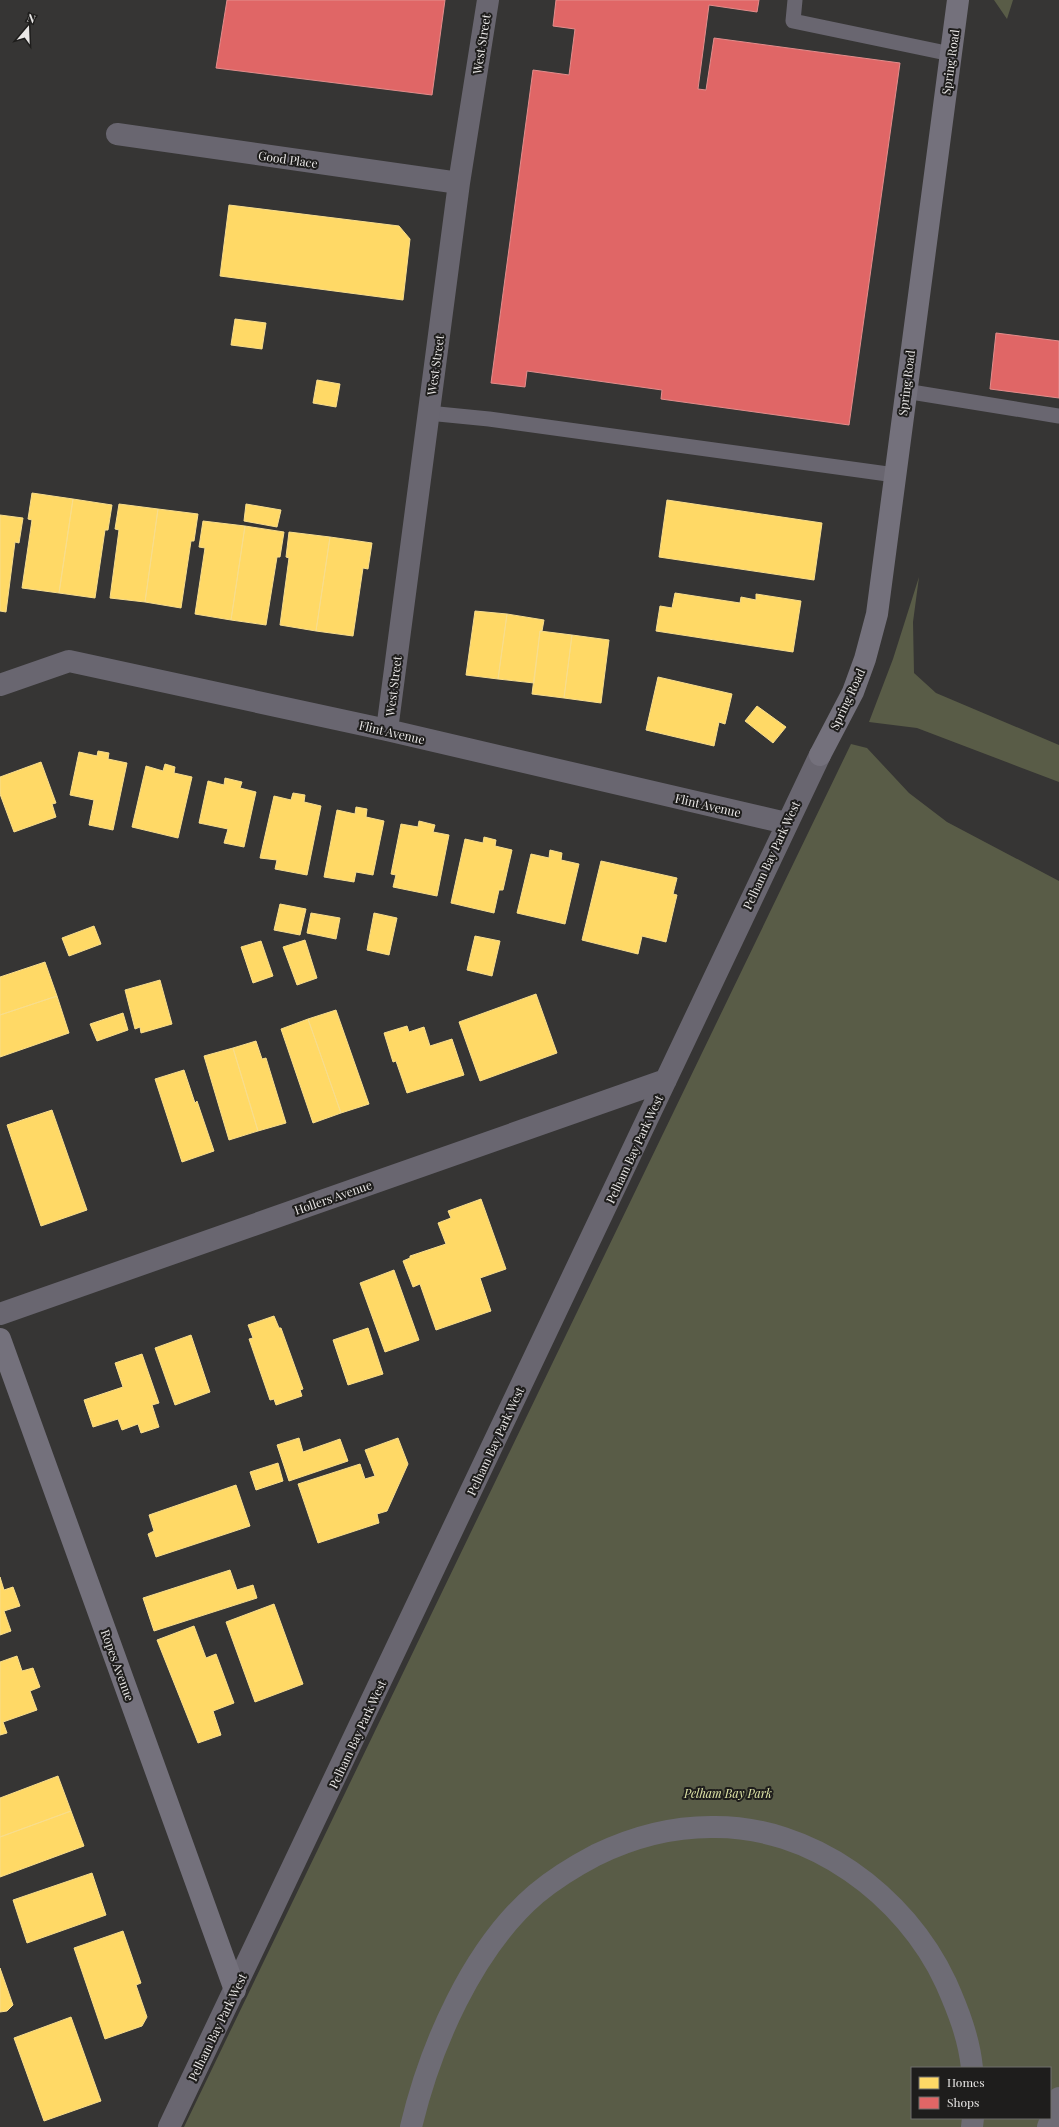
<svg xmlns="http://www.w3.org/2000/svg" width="1059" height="2127" viewBox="0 0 1059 2127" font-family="'Playfair Display',serif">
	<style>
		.green { fill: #595c47; fill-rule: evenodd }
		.homes { fill: #ffd966; stroke: #f8dd8c }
		.shops { fill: #e06666; stroke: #e38d8c }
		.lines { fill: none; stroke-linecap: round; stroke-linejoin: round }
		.lane { stroke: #696670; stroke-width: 15 }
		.street { stroke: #696670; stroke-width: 22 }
		.secondary { stroke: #74717c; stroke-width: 22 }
		.highway { stroke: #6e6c75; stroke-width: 22 }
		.labels { text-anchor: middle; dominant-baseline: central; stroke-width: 4; stroke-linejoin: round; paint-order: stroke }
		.street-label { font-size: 12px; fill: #e9e7e6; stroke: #1e1d1c }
		.park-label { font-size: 12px; font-style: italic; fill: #dfe5a8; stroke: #1e1d1c }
	</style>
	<rect width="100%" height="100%" fill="#363534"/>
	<!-- green -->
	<path class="green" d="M994 0H1013L1007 19Z
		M919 577 913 622 914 673 936 693 1059 745V782L917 728 869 722 893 659Z
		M851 744 867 748 909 793 947 822 1059 881V2127H184ZM912 2068H1050V2118H912Z"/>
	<!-- homes -->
	<path class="homes" d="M229 205 399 226 410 239 403 300 220 276Z
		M235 319 266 323 262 349 231 345Z
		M317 380 340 384 336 407 313 403Z
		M32 493 73 499 59 593 22 588 32 520 28 519Z
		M73 499 112 505 108 530H105L95 598 59 593Z
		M667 500 822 523 814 580 659 557Z
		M119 504 158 509 145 602 110 598 119 530 115 529Z
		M246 504 281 510 277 527 244 521Z
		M158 509 198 514 194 541H191L181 608 145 602Z
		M0 515 23 518 19 543 15 542 6 612 0 611Z
		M203 521 245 526 231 620 195 614 205 548 199 547Z
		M245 526 284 532 280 557H277L266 625 231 620Z
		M289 532 330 537 316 631 280 625 289 558 286 557Z
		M330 537 372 543 368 569 363 568 353 636 316 631Z
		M675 593 740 603 741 597 756 600V594L801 601 793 652 656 631 660 606 672 608Z
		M475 611 507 614 498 679 466 675Z
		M507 614 544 620 542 631H540L534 683 498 679Z
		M540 631 572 635 564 698 532 694Z
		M572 635 609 640 601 703 564 698Z
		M658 677 732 694 725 724 719 722 714 746 646 730Z
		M757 706 786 727 773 743 745 721Z
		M98 751 109 753 108 759 127 763 113 830 89 825 94 800 70 795 79 752 97 756Z
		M41 762 56 803 52 804 56 817 14 832 0 794V777Z
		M165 764 175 767 174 773 192 777 178 838 132 827 146 766 163 771Z
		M225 778 242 782 240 788 256 792 244 847 224 843 228 829 199 823 208 781 224 785Z
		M293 793 305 795 304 802 321 806 307 875 275 869 277 860 260 858 274 796 291 800Z
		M356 807 367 809 366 817 384 821 373 875 356 872 354 882 324 877 337 810 355 814Z
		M419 821 435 825 433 832 449 835 437 896 393 887 396 875 391 874 401 824 418 827Z
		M484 837 496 840 495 846 512 850 503 890H499L494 913 451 903 465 839 483 843Z
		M550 850 562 853 561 860 579 864 565 924 517 913 531 854 549 858Z
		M601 861 677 878 673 894 677 895 666 942 642 936 638 954 582 940Z
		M280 904 306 909 300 935 274 930Z
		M311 913 340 918 336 939 307 933Z
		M374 913 397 918 389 955 367 950Z
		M94 926 101 944 69 956 62 938Z
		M475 936 500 941 492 976 467 970Z
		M305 940 317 978 297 985 283 947Z
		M261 941 273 976 253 983 241 947Z
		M45 962 57 996 0 1015V977Z
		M160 980 172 1024 141 1033 140 1027 135 1029 125 990Z
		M536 994 557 1053 480 1081 459 1022Z
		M57 996 69 1033 0 1057V1015Z
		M336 1010 369 1104 341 1113 308 1019Z
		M123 1013 128 1030 97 1041 90 1024Z
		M308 1019 341 1113 313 1123 281 1029Z
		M407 1026 409 1032 424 1027 430 1046 452 1039 464 1075 407 1093 396 1061 393 1062 384 1033Z
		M256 1041 262 1059 266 1058 286 1123 258 1131 233 1048Z
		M233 1048 258 1131 229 1140 204 1056Z
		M184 1070 195 1103 197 1101 214 1151 182 1162 155 1079Z
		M52 1110 87 1210 41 1226 7 1125Z
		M481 1199 506 1269 480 1278 491 1311 436 1330 420 1284 413 1287 403 1261 410 1258V1256L446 1244 438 1223 451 1218 448 1211Z
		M394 1270 419 1340 385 1352 360 1283Z
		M274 1316 279 1328H281L303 1389 300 1390 302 1396 276 1405 274 1399 270 1400 249 1339 253 1338 248 1325Z
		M368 1328 383 1374 348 1385 333 1340Z
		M191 1335 210 1392 175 1405 155 1348Z
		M142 1354 159 1403 152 1405 159 1427 141 1433 138 1424 122 1430 118 1419 93 1427 84 1400 123 1387 115 1363Z
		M299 1438 303 1452 340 1439 348 1461 289 1481 277 1445Z
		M398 1438 408 1464 387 1511 377 1514 379 1523 318 1543 298 1484 360 1464 365 1479 375 1476 365 1450Z
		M278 1463 283 1481 256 1490 250 1472Z
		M236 1485 250 1526 156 1557 148 1534 154 1531 149 1515Z
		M230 1570 237 1590 253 1585 257 1598 154 1631 143 1598Z
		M0 1577 4 1590 13 1587 20 1606 4 1611 11 1631 0 1635Z
		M274 1604 303 1684 255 1702 226 1622Z
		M194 1626 206 1658 216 1654 234 1703 213 1711 221 1735 198 1743 157 1640Z
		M17 1656 22 1671 33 1668 40 1687 30 1691 37 1710 3 1722 7 1733 0 1735V1662Z
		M58 1776 71 1811 0 1837V1798Z
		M71 1811 84 1846 0 1877V1837Z
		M92 1873 106 1915 27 1943 13 1900Z
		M123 1931 141 1983 136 1985 147 2017 142 2026 105 2039 74 1948Z
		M0 1968 13 2005 7 2011 0 2012Z
		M71 2017 101 2101 44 2121 14 2038Z"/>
	<!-- shops -->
	<path class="shops" d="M227 0H445L432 95 216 68Z
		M556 0H759L757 12 709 5 698 89 706 90 714 38 900 63 849 425 661 399 662 390 527 371 525 387 491 383 533 70 569 75 575 29 553 26Z
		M996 333 1059 341V398L990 389Z"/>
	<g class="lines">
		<!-- lane -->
		<path class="lane" d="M795 0 793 21 951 54
			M905 391 1059 416
			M428 413 489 419 895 475"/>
		<!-- street -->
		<path class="street" d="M117 134 459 183
			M0 685 69 661 387 730 786 823
			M387 730 459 183 488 0
			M0 1314 666 1080
			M169 2127 820 755"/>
		<!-- secondary -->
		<path class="secondary" d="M820 755 853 692 865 659 877 614 958 0
			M0 1339 235 1990"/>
		<!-- highway -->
		<path class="highway" d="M411 2127C430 2047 472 1949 536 1894 554 1879 575 1866 596 1855 631 1838 672 1827 711 1827 811 1825 905 1895 946 1983 958 2010 969 2038 972 2068
			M972 2127 973 2118
			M1048 2127 1059 2098"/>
	</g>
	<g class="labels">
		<!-- street labels -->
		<g class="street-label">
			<text transform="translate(481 44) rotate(-81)">West Street</text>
			<text transform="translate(950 62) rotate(-82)">Spring Road</text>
			<text transform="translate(288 159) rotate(8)">Good Place</text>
			<text transform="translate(435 365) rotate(-82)">West Street</text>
			<text transform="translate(906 383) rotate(-83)">Spring Road</text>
			<text transform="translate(393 686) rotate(-83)">West Street</text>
			<text transform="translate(847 699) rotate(-65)">Spring Road</text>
			<text transform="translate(392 732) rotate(13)">Flint Avenue</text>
			<text transform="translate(708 805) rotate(13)">Flint Avenue</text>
			<text transform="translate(771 855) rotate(-65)">Pelham Bay Park West</text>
			<text transform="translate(634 1149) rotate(-65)">Pelham Bay Park West</text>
			<text transform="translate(333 1197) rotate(-19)">Hollers Avenue</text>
			<text transform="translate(495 1441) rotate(-65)">Pelham Bay Park West</text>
			<text transform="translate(118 1665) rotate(70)">Ropes Avenue</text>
			<text transform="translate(357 1734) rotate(-65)">Pelham Bay Park West</text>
			<text transform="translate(217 2027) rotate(-64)">Pelham Bay Park West</text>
		</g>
		<!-- park labels -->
		<g class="park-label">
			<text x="728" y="1793">Pelham Bay Park</text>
		</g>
	</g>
	<!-- legend -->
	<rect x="911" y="2067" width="140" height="52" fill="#1e1d1c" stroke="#6f6e6d"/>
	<rect x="919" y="2077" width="20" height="12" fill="#ffd966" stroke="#6f6e6d"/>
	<text x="947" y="2087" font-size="12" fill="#e9e7e6">Homes</text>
	<rect x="919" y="2097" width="20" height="12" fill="#e06666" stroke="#6f6e6d"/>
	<text x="947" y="2107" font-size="12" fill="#e9e7e6">Shops</text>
	<!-- north arrow -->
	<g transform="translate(28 28) rotate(19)" stroke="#1e1d1c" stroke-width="3" paint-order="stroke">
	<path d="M0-3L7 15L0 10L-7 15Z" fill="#e9e7e6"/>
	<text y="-6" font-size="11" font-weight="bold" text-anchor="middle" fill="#e9e7e6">N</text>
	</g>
</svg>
